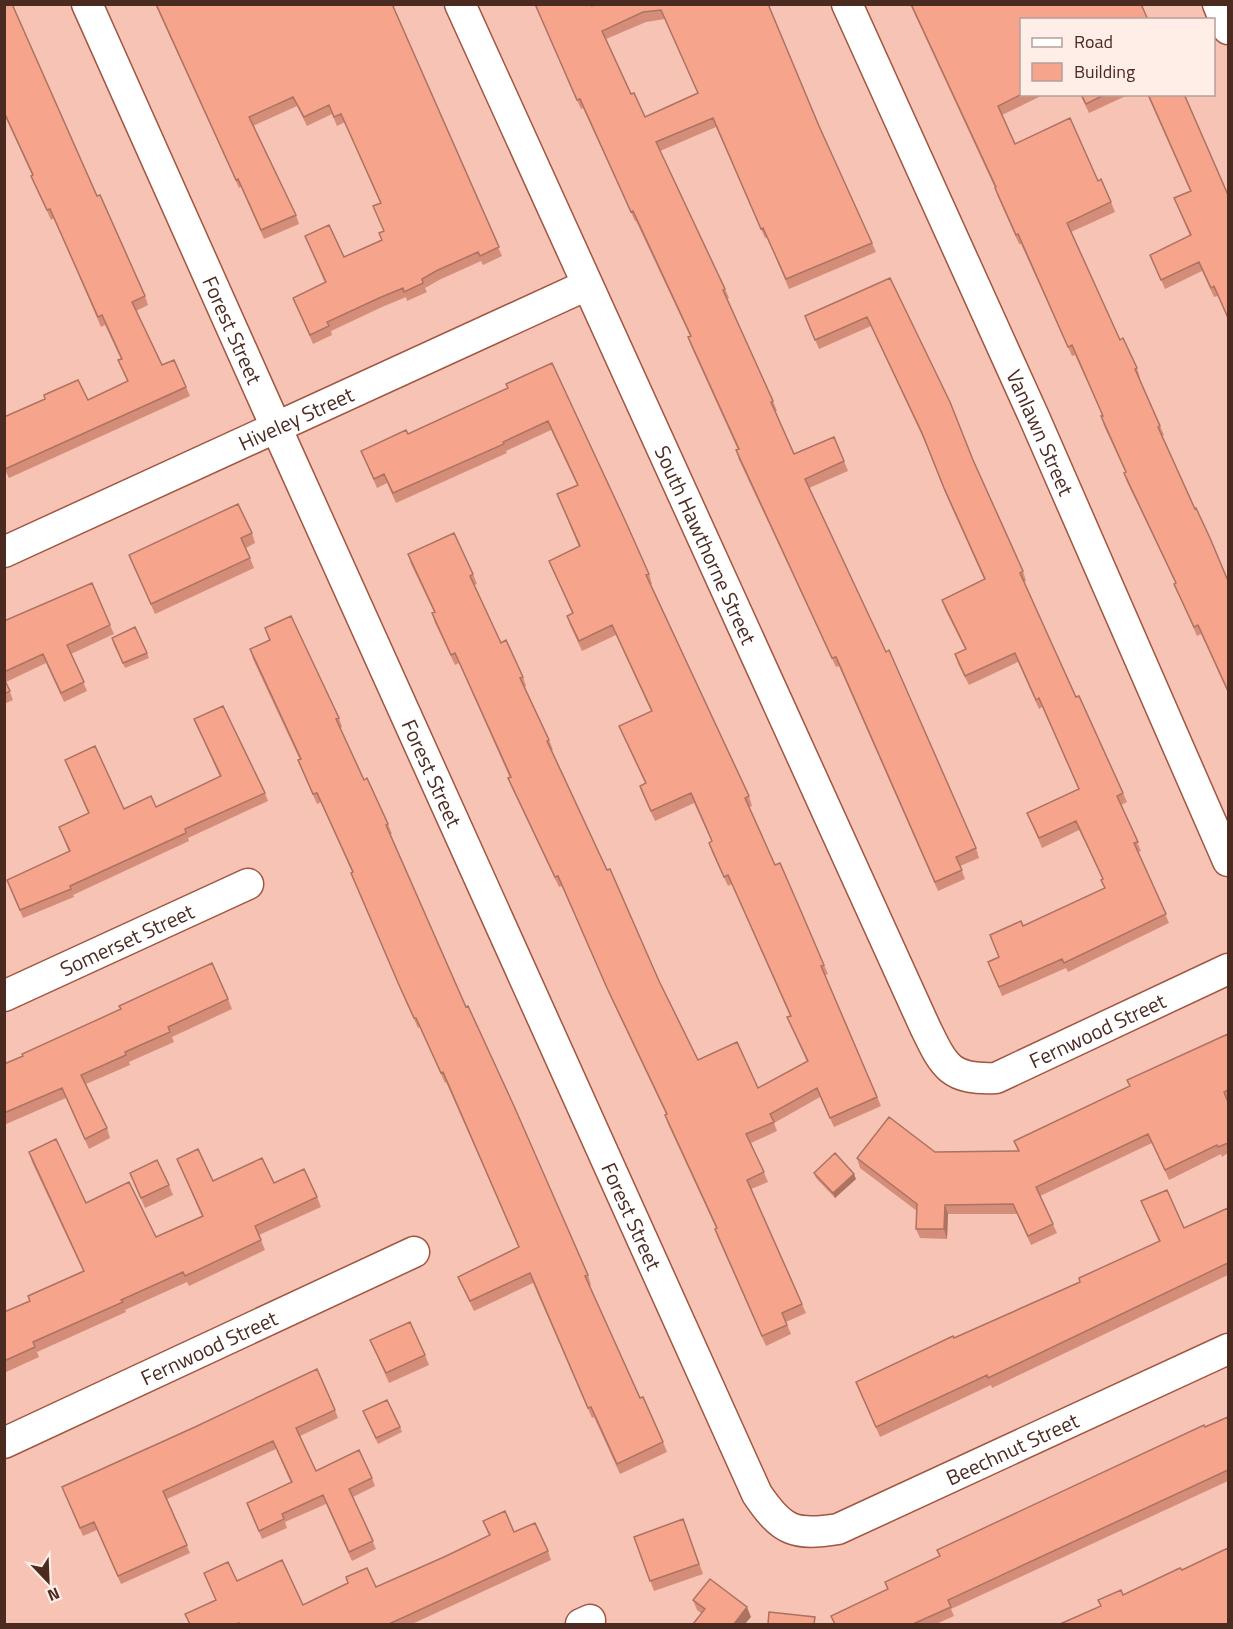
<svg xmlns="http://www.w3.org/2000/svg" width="1233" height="1629" viewBox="0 0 1233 1629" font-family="'Titillium Web',sans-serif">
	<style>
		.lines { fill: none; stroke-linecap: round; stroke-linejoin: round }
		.street-casing { stroke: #a15641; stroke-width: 33 }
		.street { stroke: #fff; stroke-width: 30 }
		.wall { fill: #d48d78; fill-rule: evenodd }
		.shaded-wall { fill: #ad7362 }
		.building { fill: #f7a48c; stroke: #ad7362; stroke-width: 1.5; fill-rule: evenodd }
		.labels { text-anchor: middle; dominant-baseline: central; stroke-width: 4.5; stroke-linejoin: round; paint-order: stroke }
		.street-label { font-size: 21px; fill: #4b2a20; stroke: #ffede8 }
	</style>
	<rect width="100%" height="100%" fill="#f6c3b4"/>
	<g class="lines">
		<defs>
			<g id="street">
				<path id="s1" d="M87 4 276 427 757 1494C782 1531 794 1536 838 1529L1228 1349"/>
				<path id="s2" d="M460 4 925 1027C944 1066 949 1080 996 1078L1228 969"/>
				<path id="s3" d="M847 4 1034 417 1228 861"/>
				<path d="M1218 4 1228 29"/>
				<path id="s4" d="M4 552 587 285"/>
				<path id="s5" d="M4 996 248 884"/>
				<path id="s6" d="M4 1443 414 1252"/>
				<path d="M581 1624 590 1620"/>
			</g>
		</defs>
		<!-- street casing -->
		<use href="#street" class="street-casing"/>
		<!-- street -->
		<use href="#street" class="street"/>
	</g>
	<!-- wall -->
	<path class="wall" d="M4 4 145 296 148 305 136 311 162 365 186 387 190 396 9 478 4 468V417L88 400 127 381 118 360 121 359 105 325 101 327 54 218 51 220 35 185 31 176 32 175 4 114Z
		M155 4H392L502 256 483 265 481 261 439 280 425 288 427 292 407 301 406 297 382 307 331 331 332 335 313 344 293 298 325 283 305 236 344 257 382 240 384 231 373 206 380 203 345 122 337 126 332 114 307 126 297 106 253 126 296 215 299 224 264 239 241 187 239 188Z
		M535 4H591L592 6 768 4 819 126 876 252 789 289 767 237 765 238 716 127 660 151 725 289 729 298 727 299 773 401 777 411H775L794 454 844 461 848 471 809 488 976 848 979 858 960 866 965 879 938 891 839 666 836 667 739 460 736 450H738L691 346 688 337 690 336 636 221H635L583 108 581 109ZM665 19 698 94 645 117 631 94 606 39 646 22Z
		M910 4H1141L1022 94H1045L1002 115 1015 144 1098 181 1111 202 1115 212 1071 232 1120 340 1137 368 1140 378H1139L1160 426 1164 435 1162 436 1228 581V693L1201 634 1197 636 1178 593 1174 584 1176 583 1127 482 1124 473H1126L1104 426 1101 416H1103L1075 355 1072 356 1021 244H1019L998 197 995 188Z
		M1080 94H1130L1089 113Z
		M1147 94H1184L1228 195V319L1218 296 1214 297 1202 271 1165 289 1150 255 1190 236 1174 198 1190 191Z
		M890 278 1023 571 1026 581 1024 582 1076 697 1123 793 1127 802 1121 805 1141 851 1138 852 1169 923 1068 972 1066 968 1002 996 988 962 999 957 990 935 1023 926 1105 889 1101 880 1103 879 1079 830 1042 848 1031 822 1027 813 1079 789 1042 707 1039 709 1018 662 969 685 958 664 955 654 965 649 945 609 942 600 984 579 947 497 925 442 871 326 819 349 805 316Z
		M552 363 649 574 652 584H651L749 796 752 806 749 807 775 865 824 965 828 974 825 975 881 1106 834 1127 820 1097 774 1123 777 1131 751 1143 768 1182 751 1189 806 1313 786 1322 791 1334 766 1346 718 1238 715 1229 716 1228 668 1124 665 1115 666 1114 611 998 562 886 559 887 512 788 508 778H510L459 663 455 665 435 623 432 613 434 612 411 564 408 554 473 574 477 584 474 585 501 643 523 677 526 686 525 687 549 740 553 750H551L659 981 698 1060 758 1088 807 1062 787 1017 790 1016 732 884 728 886 712 852 709 843 712 842 694 803 655 821 643 795 640 786 645 783 619 726 651 711 616 635 582 651 570 625 567 616 572 613 549 561 579 547 557 494 577 485 551 430 506 451 507 453 396 503 387 483 377 488 361 451 408 434 507 388Z
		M252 533 255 543 246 548 254 568 155 614 129 555Z
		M4 621 110 625 114 634 71 654 87 691 64 702 46 663 6 682 13 700 4 704Z
		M265 628 339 718 342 727 340 728 364 780 388 824 392 834H390L466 1007 588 1275 591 1285 590 1286 640 1398 663 1442 667 1452 620 1474 594 1417 592 1418 533 1283 474 1311 462 1286 458 1277 519 1247 446 1082 445 1083 420 1027 418 1028 403 995 355 882 351 873 352 872 321 802 317 804 302 770 298 760H300L253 659 250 649 269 640Z
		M113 643 147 653 149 658 125 668Z
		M194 719 265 793 268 801 188 838 189 841 73 895 74 897 23 918 7 880 69 852 59 827 88 813 65 760 124 809 156 807 220 777Z
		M228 999 232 1009 172 1037 174 1042 129 1062 130 1065 86 1084 107 1128 110 1138 89 1149 66 1098 4 1125V1064Z
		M1228 1034V1153L1222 1157 1221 1154 1169 1180 1152 1143 1040 1196 1057 1233 1031 1245 1017 1214H948L947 1239 920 1238 916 1229 917 1211 860 1168 857 1158 935 1152 1018 1151 1014 1141 1130 1087 1127 1080Z
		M29 1152 86 1203 156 1237 202 1217 177 1159 213 1181 274 1183 317 1197 321 1207 259 1235 265 1250 189 1286 187 1282 125 1310 126 1312 37 1352 39 1357 4 1373V1312L30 1301 83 1271 32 1162Z
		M130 1173 169 1185 173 1195 145 1208Z
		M814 1173 856 1179 835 1198 816 1178Z
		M1141 1201 1184 1228 1228 1208V1275L992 1388 991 1385 880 1437 856 1382 1080 1282 1159 1242Z
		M370 1340 425 1355 429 1365 389 1383Z
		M335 1410 338 1418 300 1436 316 1471 372 1478 375 1486 353 1497 376 1549 352 1561 326 1504 285 1522 287 1528 262 1539 247 1503 291 1483 276 1449 167 1499 190 1553 121 1584 97 1530 83 1536 62 1487Z
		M363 1411 400 1427 402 1432 378 1444Z
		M1228 1417V1481L951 1609 954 1616 936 1624H834L831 1616 887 1589 885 1582 940 1557 937 1550Z
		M683 1519 703 1574 654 1591 634 1537Z
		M483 1521 514 1532 548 1551 551 1560 412 1624H189L185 1614 216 1600 204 1573 237 1581 303 1605 348 1584 346 1577 376 1587 444 1557 489 1536Z
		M693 1600 751 1617 701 1613 697 1610Z"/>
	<!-- shaded-wall -->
	<path class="shaded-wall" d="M854 1174 856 1179 835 1198 833 1193Z
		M945 1205 948 1214 947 1239 944 1229Z
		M747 1607 751 1617 745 1624H734Z"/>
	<!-- building -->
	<path class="building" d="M4 4H12L97 196 100 195 145 296 132 302 162 365 174 360 186 387 5 469 4 467V417L45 399 44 395 78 380 88 400 128 381 118 360 122 359 102 315 98 317 50 209 47 210 31 176 33 175 4 112Z
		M156 4H392L499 247 480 256 478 252 436 271 422 279 423 283 404 292 403 288 379 298 327 322 329 326 310 335 293 298 326 282 305 236 329 225 344 257 382 240 379 233 384 231 373 206 381 203 341 114 334 117 329 105 304 117 293 97 249 117 296 215 261 230 238 179 236 180Z
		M535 4H591L592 6 595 4H768L819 126 872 243 786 279 763 228 761 229 713 118 656 142 725 289 723 290 773 401 771 402 794 454 834 437 844 461 805 479 886 652 889 650 976 848 956 857 962 870 935 882 836 657 832 658 736 450 739 449 688 337 691 336 633 211 631 212 580 99 577 100ZM661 10 698 93 645 117 634 93 631 94 602 31 643 12Z
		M911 4H1141L1148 20H1022V94L998 106 1015 144 1070 118 1098 181 1101 179 1111 202 1067 223 1120 340 1123 338 1137 368 1135 369 1160 426 1158 427 1195 509 1196 508 1210 538 1228 581V691L1198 625 1194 627 1174 584 1176 583 1124 473 1126 472 1101 416H1103L1072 345 1068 347 1018 234 1016 235 995 188 996 187Z
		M1081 94H1106L1086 104Z
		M1148 94H1184L1228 195V318L1214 286 1211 288 1199 262 1161 280 1150 255 1191 235 1174 198 1191 191Z
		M890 278 950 402 973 460 1023 571 1020 573 1051 642 1076 697 1079 696 1123 793 1117 796 1138 842 1134 843 1166 914 1064 963 1062 959 999 987 988 962 999 957 990 935 1021 921 1023 926 1105 888 1101 880 1103 879 1076 821 1039 838 1027 813 1079 789 1039 698 1036 700 1015 653 965 676 955 654 966 649 942 600 985 579 944 488 922 433 867 317 815 340 805 316Z
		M552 363 624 518 649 574 646 575 749 796 745 798 775 865 780 863 800 909 824 965 821 966 877 1097 830 1118 817 1088 770 1114 774 1122 746 1134 764 1172 747 1180 802 1304 782 1313 787 1325 762 1336 715 1229 717 1228 665 1115 667 1114 607 988 558 876 555 877 508 778 511 777 455 653 451 655 432 613 435 612 408 554 454 533 473 574 470 576 501 643 506 640 523 677 520 678 549 740 547 741 607 870 610 869 659 981 698 1060 737 1042 758 1088 808 1061 787 1017 791 1016 728 875 724 877 709 843 712 841 691 793 651 811 640 786 646 783 619 726 652 711 612 625 579 641 567 616 573 613 549 561 580 546 557 494 578 485 548 421 503 442 504 444 393 493 384 474 374 479 361 451 406 430 408 434 508 388 506 384Z
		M238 504 252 533 241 538 250 558 151 604 129 555Z
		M92 583 110 625 67 645 84 682 61 693 43 654 4 672V621Z
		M291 616 339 718 336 719 364 780 367 778 388 824 386 825 466 1007 468 1006 514 1106 588 1275 585 1276 640 1398 643 1397 663 1442 617 1464 591 1407 588 1408 530 1273 470 1301 458 1277 519 1247 443 1072 441 1073 416 1018H414L399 985 351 873 353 872 317 793 313 794 298 760 301 759 250 649 270 640 265 628Z
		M135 627 147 653 123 663 112 638Z
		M4 679 10 691 4 694Z
		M223 706 265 793 185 829 186 833 70 886 71 889 20 910 7 880 70 851 59 827 89 813 65 760 95 746 124 809 151 796 156 807 221 776 194 719Z
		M212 963 228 999 168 1027 170 1032 125 1052 126 1055 81 1075 107 1128 85 1139 62 1088 4 1113V1064L23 1056 22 1054 121 1009 119 1006Z
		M1228 1034V1090L1224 1092 1228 1102V1143L1218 1147 1217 1145 1165 1170 1148 1134 1036 1187 1053 1224 1028 1236 1013 1204 945 1205 944 1229H916L917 1204 857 1158 889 1117 935 1152 1019 1151 1014 1141 1130 1086 1127 1080Z
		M56 1139 86 1203 129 1182 156 1237 203 1216 177 1159 198 1149 213 1181 262 1158 274 1183 304 1169 317 1197 255 1226 261 1240 185 1276 183 1272 121 1300 123 1302 33 1342 35 1347 4 1361V1312L30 1301 28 1296 84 1271 29 1152Z
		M835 1153 854 1174 833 1193 814 1173Z
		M157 1160 169 1185 141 1198 130 1173Z
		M1167 1190 1184 1228 1228 1208V1263L988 1378 987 1375 876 1427 856 1382 953 1336 954 1338 1080 1282 1079 1278 1160 1241 1141 1201Z
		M410 1322 425 1355 386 1373 370 1340Z
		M317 1369 335 1410 296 1428 316 1471 359 1450 372 1478 349 1489 373 1541 349 1552 323 1495 282 1514 284 1519 259 1531 247 1503 292 1482 273 1441 163 1491 187 1545 118 1576 94 1522 80 1528 62 1487 195 1427Z
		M387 1400 400 1427 376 1438 363 1411Z
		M1228 1417V1470L948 1600 951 1607 913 1624H835L831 1616 888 1589 885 1582 940 1556 937 1550 1204 1425 1205 1427Z
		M505 1511 514 1532 535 1523 548 1551 389 1624H239V1623L236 1624H190L185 1614 216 1600 204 1573 228 1562 237 1581 282 1560 303 1605 348 1583 346 1577 367 1568 376 1587 444 1557 490 1535 483 1521Z
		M683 1519 699 1564 650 1581 634 1537Z
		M1228 1548V1624H1060L1101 1606 1098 1600 1121 1590 1123 1595 1180 1568 1182 1570Z
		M710 1579 747 1607 734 1624H693L705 1609 693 1600Z
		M769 1612 815 1617 814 1624H768Z"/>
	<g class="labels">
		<!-- street labels -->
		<g class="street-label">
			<text stroke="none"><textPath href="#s1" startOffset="357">Forest Street</textPath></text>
			<text stroke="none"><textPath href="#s4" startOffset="321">Hiveley Street</textPath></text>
			<text stroke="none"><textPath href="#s3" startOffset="470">Vanlawn Street</textPath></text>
			<text stroke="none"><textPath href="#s2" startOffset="594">South Hawthorne Street</textPath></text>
			<text stroke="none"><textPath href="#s1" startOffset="843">Forest Street</textPath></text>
			<text stroke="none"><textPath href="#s5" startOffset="135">Somerset Street</textPath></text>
			<text stroke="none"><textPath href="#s2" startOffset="1332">Fernwood Street</textPath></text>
			<text stroke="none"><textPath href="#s1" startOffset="1329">Forest Street</textPath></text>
			<text stroke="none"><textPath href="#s6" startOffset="226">Fernwood Street</textPath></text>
			<text stroke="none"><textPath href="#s1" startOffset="1922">Beechnut Street</textPath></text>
		</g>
	</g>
	<!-- border -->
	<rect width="1233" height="1629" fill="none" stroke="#4b2a20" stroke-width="12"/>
	<!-- legend -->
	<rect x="1020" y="18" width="195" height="78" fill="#ffede8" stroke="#b79f98" stroke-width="1.5"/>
	<rect x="1032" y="38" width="30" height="9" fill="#ffffff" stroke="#b79f98" stroke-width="1.5"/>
	<text x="1074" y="48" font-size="18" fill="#4b2a20">Road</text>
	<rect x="1032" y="63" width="30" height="18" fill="#f7a48c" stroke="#b79f98" stroke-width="1.5"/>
	<text x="1074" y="78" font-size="18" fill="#4b2a20">Building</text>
	<!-- north arrow -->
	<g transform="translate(48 1581) rotate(157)" stroke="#ffede8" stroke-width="4.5" paint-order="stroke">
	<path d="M0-4.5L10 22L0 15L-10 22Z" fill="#4b2a20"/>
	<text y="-9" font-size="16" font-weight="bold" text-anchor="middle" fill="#4b2a20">N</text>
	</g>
</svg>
